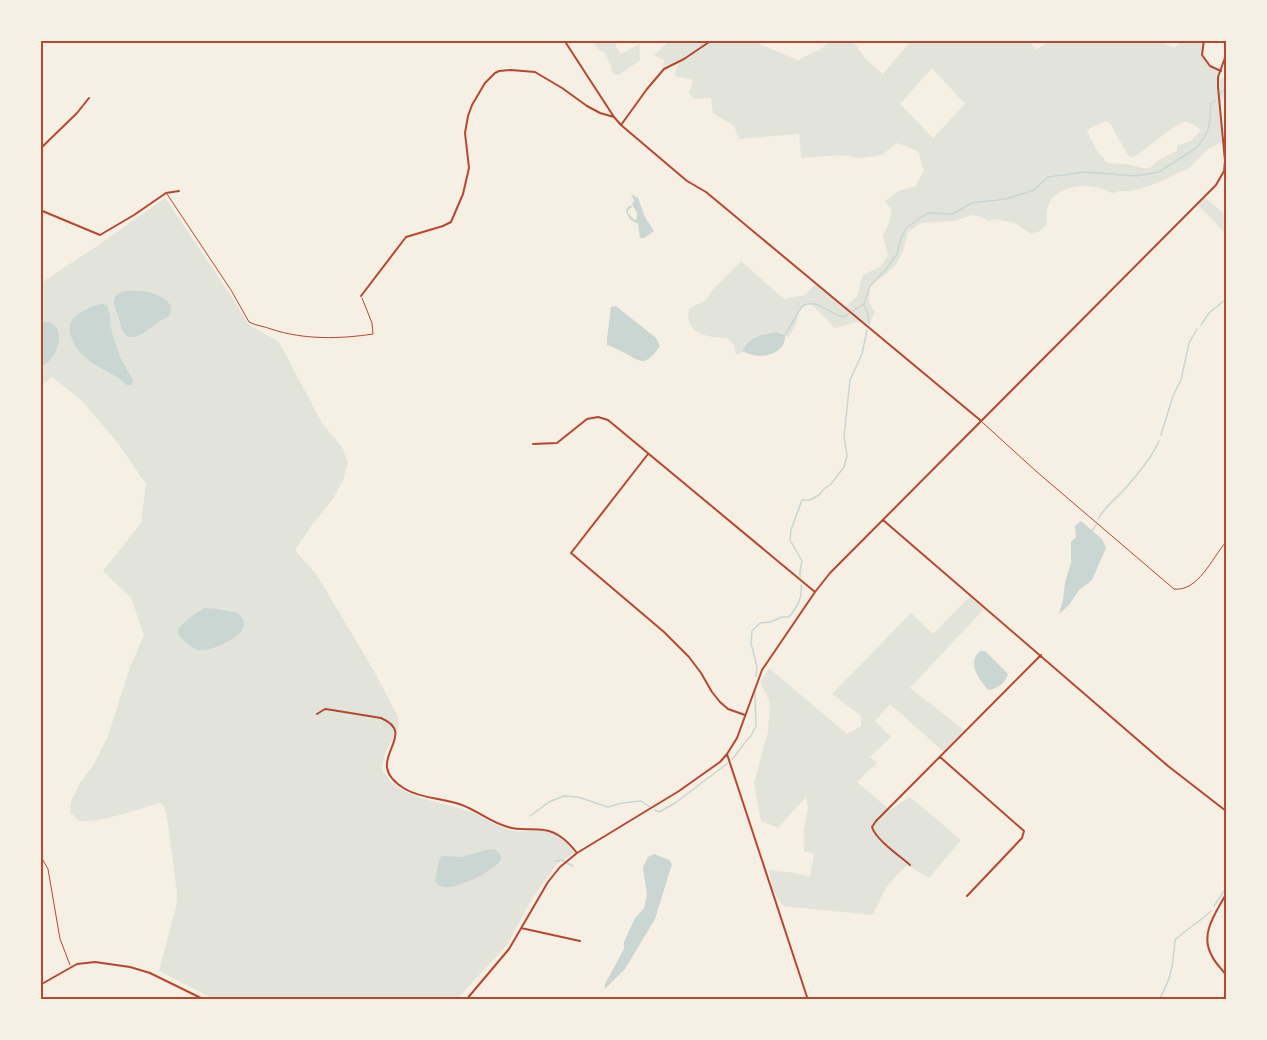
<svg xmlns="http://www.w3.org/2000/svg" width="1267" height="1040" viewBox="0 0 1267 1040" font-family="Ubuntu,sans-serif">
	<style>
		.green { fill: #e2e4dc; fill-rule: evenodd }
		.water { fill: #c9d6d2 }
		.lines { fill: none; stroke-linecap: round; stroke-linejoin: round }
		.stream { stroke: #c9d6d2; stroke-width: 1.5 }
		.service { stroke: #b5482f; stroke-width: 1 }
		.minor { stroke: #b5482f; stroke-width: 2 }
		.neatline { fill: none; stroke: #b5482f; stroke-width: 2 }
	</style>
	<rect width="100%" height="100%" fill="#f6efe4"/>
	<!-- green -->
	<path class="green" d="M758 40 759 44 798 60 821 49 830 41H853L865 58 883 74 910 42V41H1030L1036 50 1049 41H1161L1174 48 1178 45 1180 41H1204L1202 55 1210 66 1221 71 1219 77 1226 79V96L1219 103 1224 141 1208 149 1189 168 1157 183 1132 191H1119L1113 194C1094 181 1051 183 1047 211 1046 215 1047 221 1047 225L1040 231 1031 234 1015 223 994 219 989 221 981 217 971 215 956 221 921 223 908 232C900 265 897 266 870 286L869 303 875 312 869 324 861 321 835 328 811 304C798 306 800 313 796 323 795 328 791 333 789 337 784 334 781 332 775 332 768 332 746 340 744 347 743 349 744 350 744 352L736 355 734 345 727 338C707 337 684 335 689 308L705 301 712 291 741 261 784 299 805 295 816 283 845 307 857 296 863 275 881 266 888 256 883 236 890 220 892 210 885 201 900 190 915 187 924 171 918 151 897 143 882 155 861 158 844 155 801 158 799 134 739 139 734 126 713 113 711 98 694 99 689 93 693 80 675 76 676 69 681 59 663 67 664 60 654 55 669 41ZM932 68 965 104 933 138 900 104ZM1106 121 1110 123 1128 156 1132 158C1145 151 1174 124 1184 122 1190 121 1197 127 1201 130L1191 141 1177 146V151C1170 154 1162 158 1156 162 1150 166 1156 165 1149 168 1144 169 1140 167 1135 166 1125 163 1116 165 1106 162L1103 157 1099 154 1087 132 1090 128Z
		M592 41H615L616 46 621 54 639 44 640 60 619 75 614 74 605 52 600 51Z
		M1204 197 1226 215V234L1197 204Z
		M165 198 230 294 248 324 279 342 322 423 342 447 348 462 344 478 333 499 312 525 295 550 316 574 324 587 374 671 398 717 399 726 384 756 382 770C386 774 389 781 394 784 413 801 451 803 476 814 489 820 500 828 514 831 523 833 532 830 541 831 556 831 567 841 574 853L556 865 532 899 507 945 467 988 458 999H222L210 997 159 971 177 903V893L168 824 164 806 160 803C134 810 106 822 79 821L70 812 71 802 80 783 94 764 108 736 129 670 144 635 131 598 103 571 141 523 146 484 117 442 82 401 52 377 41 385V283L97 246Z
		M970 596 984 609 910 688 964 730 944 752 890 704 875 721 891 737 870 757 877 763 857 782 890 810 910 797 961 840 929 878 907 865 886 887 873 915 783 906 773 890 769 870 795 873 810 877 814 854 804 851V830L808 808 806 797 778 828 761 821 754 783 768 732 770 703 760 682 769 668 847 734 861 726V716L832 694 911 613 933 634Z"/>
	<!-- water -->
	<path class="water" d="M631 194 638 198 645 217 654 231 644 238H640L638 223C632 222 628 218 626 211L627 208 631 205 632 207 628 210V213L634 220 637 219V213L632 204 634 201Z
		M124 291C141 290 161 291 171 306L170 315C165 319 159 321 154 325 142 335 124 348 120 322 119 315 113 307 114 300 115 295 120 292 124 291Z
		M102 304 106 305C112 313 109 323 112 332 116 349 124 367 134 381L131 385H127C121 379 115 376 108 372 92 364 77 354 71 337 69 331 68 325 73 319 79 312 92 305 102 304Z
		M616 306 656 338 660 346C644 369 641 361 621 351 617 349 612 347 607 345V339L611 307Z
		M41 322C66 318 61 350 49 361 47 363 43 365 41 366Z
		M776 332 785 335C787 355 757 361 743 351V349C749 338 765 333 776 332Z
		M1081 521 1102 539 1106 548 1092 580 1079 590 1069 605 1059 614 1063 600 1065 583 1071 563V542L1076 537 1075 526Z
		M204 608 217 609 238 613 244 621C244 626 243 630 239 634 232 641 209 652 199 650 191 649 185 641 179 636L178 629 189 618Z
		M980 651H985L1008 674C1005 683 998 689 988 690 980 680 966 663 980 651Z
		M490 849C496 849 500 852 501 859 496 871 455 890 443 887 439 886 438 884 435 881L439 861 442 856 461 857Z
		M654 854 669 860 672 864 655 919 625 969 605 989V984L624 949V942L635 918 644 908 647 894 643 868 645 863 648 857Z"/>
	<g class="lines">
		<!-- stream -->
		<path class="stream" d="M1220 94 1226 87
			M864 305 868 314 869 324
			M853 311 864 304 870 286 886 269 897 254 900 241 906 228 928 213 953 214 972 203 1006 199 1034 190 1048 177 1085 172 1136 176 1159 172 1196 148 1204 138 1209 127 1211 104 1215 100
			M1201 325 1209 313 1226 299
			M785 335 802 306C818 298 829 314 843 317L848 314
			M1161 435 1173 396 1181 380 1189 343 1197 329
			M1098 519C1104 508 1114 500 1123 491 1136 476 1151 459 1159 441
			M1092 531 1096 525
			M800 577V571L802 561 790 540 791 530 802 500H810L819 495 824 489 831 484 844 467 847 456 844 436 850 380 862 354 867 330
			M756 676 757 667 751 643 752 631 760 623 770 622 782 617H789C797 607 803 598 801 585
			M732 759 735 756 746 741 751 736 756 726 755 692
			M655 810 659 812 675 803 728 763
			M530 816 549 802 564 796 578 797 608 807 622 803 641 801 650 807
			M555 861 561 860 573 866
			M1214 906 1226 888
			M1159 1000C1172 977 1173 965 1175 940 1186 929 1200 922 1211 911"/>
		<!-- service -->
		<path class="service" d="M167 194 231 290 249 322C256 326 264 326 271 329 304 340 340 339 373 334L372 323 362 298
			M982 422 1037 472 1174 589C1198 592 1212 558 1226 542
			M40 855 48 869 60 939 70 965"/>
		<!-- minor -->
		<path class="minor" d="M564 40 614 117 621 125 687 181 706 192 980 420
			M1204 40 1202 55 1210 66 1221 71
			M621 125 647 89 664 69 684 59 712 40
			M40 149 77 113 89 98
			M40 210 100 235 134 215 166 193 179 191
			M361 296 406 237 443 226 451 222 463 194 469 168 465 133 468 116 472 105 485 83 495 73 499 71 511 70 535 72 562 88 587 106 600 113 614 117
			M533 444 557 443 587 419 598 417 608 420 815 592
			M648 454 571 553 664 632 689 657 701 673 712 692 720 702 728 709 745 715
			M883 520 1168 766 1226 811
			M317 714 325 709 332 710 381 718C422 736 358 761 405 789 422 799 443 798 462 805 478 811 492 823 508 827 520 831 532 828 544 830 559 832 569 843 577 853
			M727 754 808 1000
			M940 757 1024 831 1022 838 967 896
			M910 865C900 856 876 840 872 827L876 821 1041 655
			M1226 894C1216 913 1199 934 1212 956 1215 963 1222 969 1226 975
			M521 928 580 941
			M40 985 77 964 95 962 130 967 150 973 205 1000
			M466 1000 509 949 548 882 560 867 577 853 679 791 720 762 727 754 737 738 762 670 815 592 830 573 1216 185 1224 171 1225 161 1218 87V77L1226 55"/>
	</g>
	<!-- border -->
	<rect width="1267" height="1040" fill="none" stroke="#f6efe4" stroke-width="84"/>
	<rect x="42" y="42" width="1183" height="956" class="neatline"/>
</svg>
